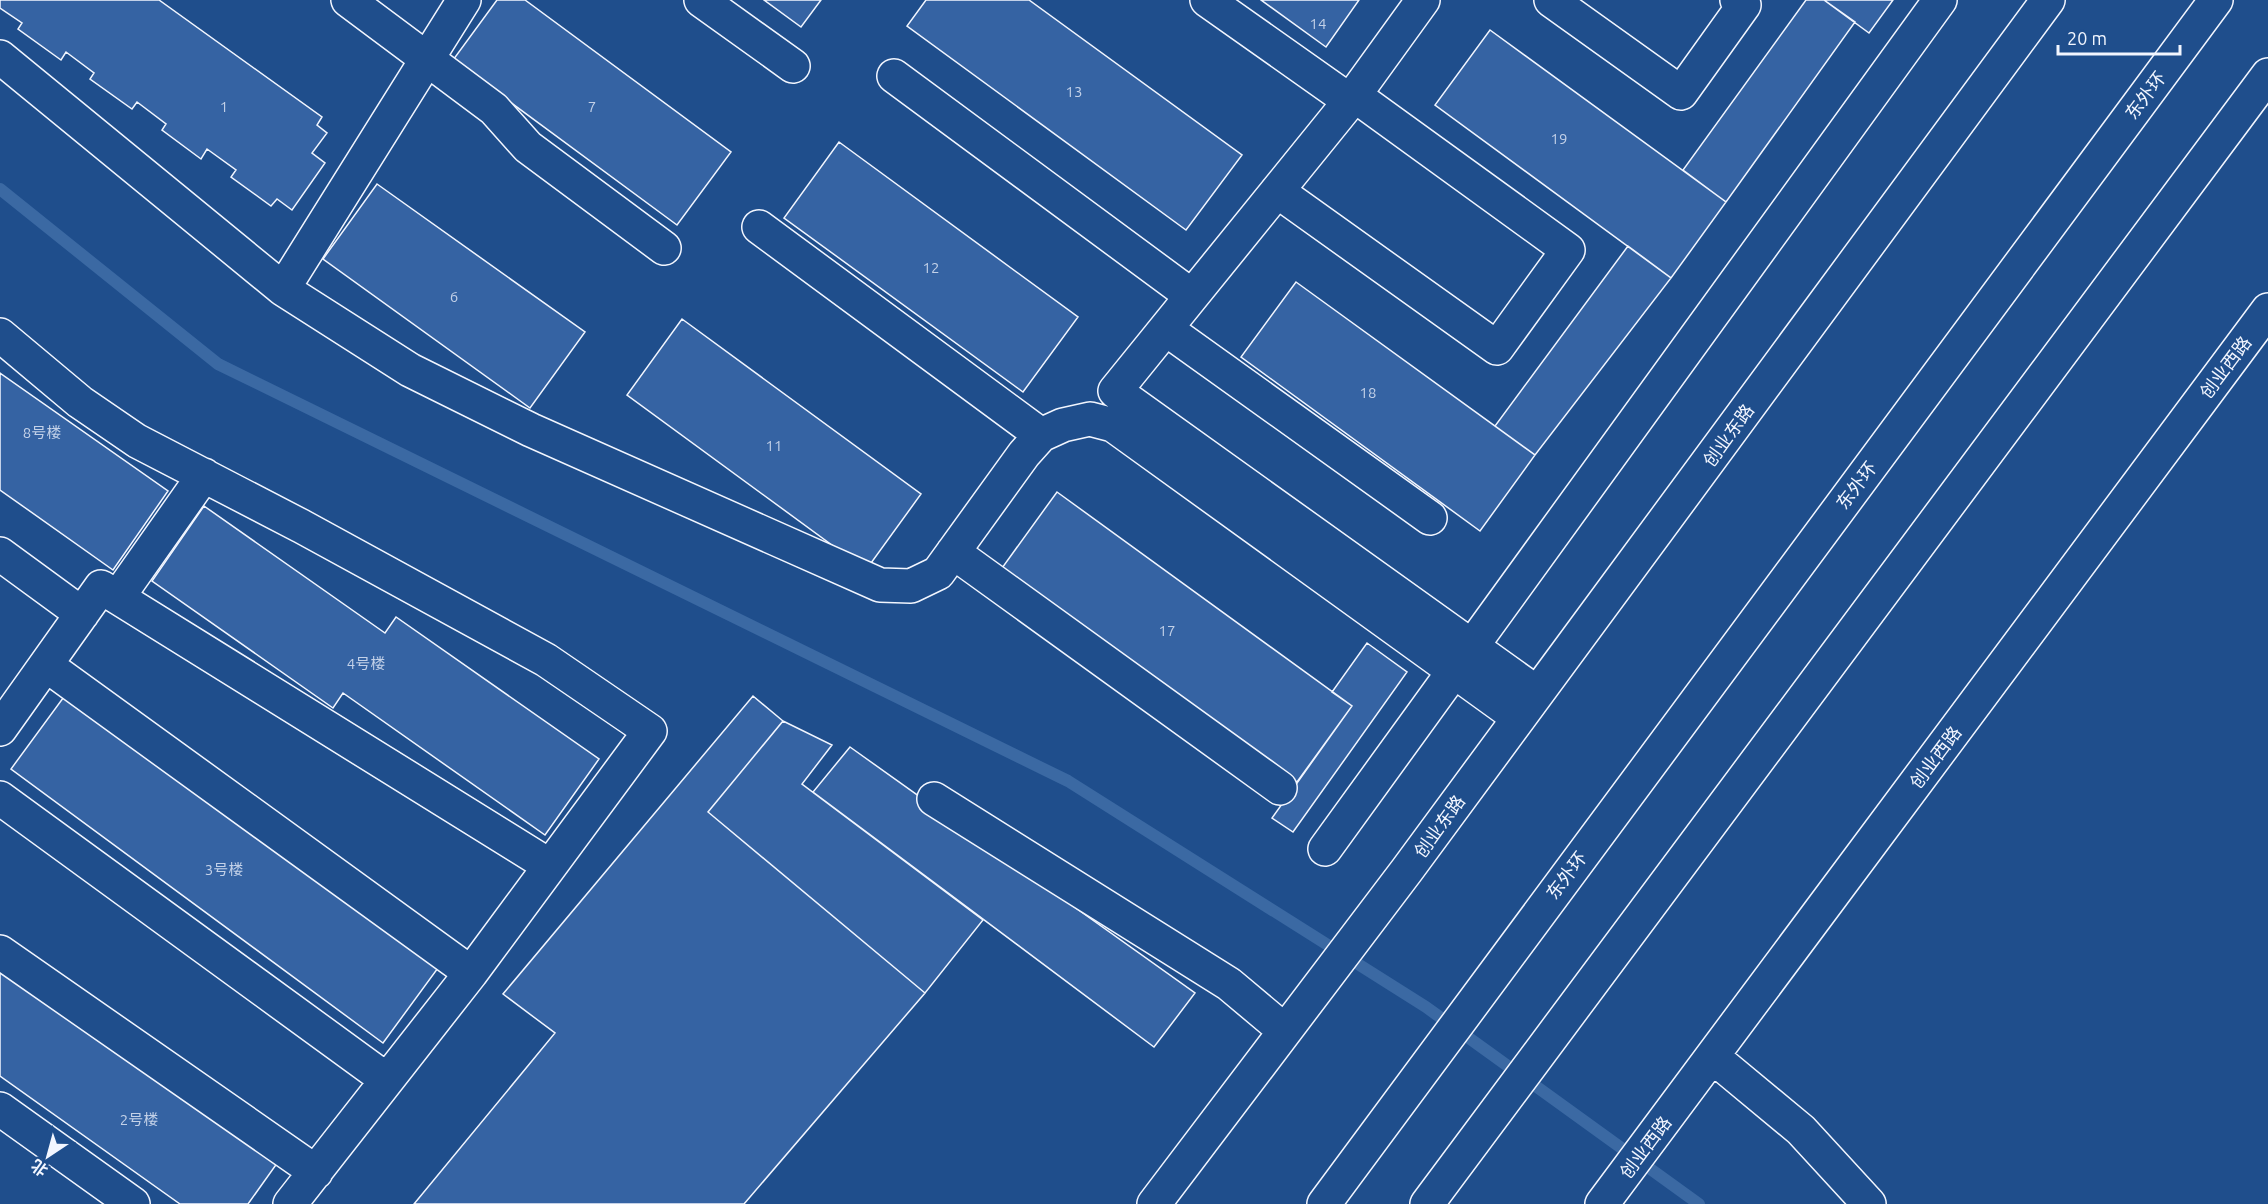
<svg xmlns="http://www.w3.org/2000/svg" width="2268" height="1204" viewBox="0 0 2268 1204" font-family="Ubuntu,'Noto Sans SC',sans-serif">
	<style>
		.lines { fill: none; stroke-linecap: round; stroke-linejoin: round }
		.stream { stroke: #3b69a3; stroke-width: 12 }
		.building { fill: #3563a3; stroke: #f2f6ff; stroke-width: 1.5 }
		.minor-casing { stroke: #f2f6ff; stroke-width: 36 }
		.highway-casing { stroke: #f2f6ff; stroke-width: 36 }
		.minor { stroke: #1f4e8c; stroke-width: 33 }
		.highway { stroke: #1f4e8c; stroke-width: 33 }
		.labels { text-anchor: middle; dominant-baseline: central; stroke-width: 4.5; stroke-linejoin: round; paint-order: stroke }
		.number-label { font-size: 15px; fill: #c3d1e8 }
		.street-label { font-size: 18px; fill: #f2f6ff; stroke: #1f4e8c }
	</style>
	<rect width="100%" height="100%" fill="#1f4e8c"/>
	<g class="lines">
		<!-- stream -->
		<path class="stream" d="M0 189 218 364 1068 781 1426 1007 1699 1204"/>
	</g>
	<!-- building -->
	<path class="building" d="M0 0H159L322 117 317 125 327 133 312 153 325 163 292 210 277 199 271 206 231 177 236 170 207 149 201 159 162 130 166 124 137 102 132 109 90 79 94 73 66 52 61 60 18 29 22 23 0 8Z
		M497 0H525L731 152 677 225 453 60Z
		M764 0H821L801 27Z
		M926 0H1029L1242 155 1186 230 907 26Z
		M1261 0H1359L1326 47Z
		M1806 0H1824L1855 22 1726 202 1683 170Z
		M1824 0H1893L1869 33Z
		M1490 30 1726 202 1671 278 1435 105Z
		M839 142 1078 317 1023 392 784 218Z
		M377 184 585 332 530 408 323 259Z
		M1628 246 1671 278 1535 455 1495 426Z
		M1296 282 1535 455 1480 531 1241 357Z
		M682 319 921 494 866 570 627 395Z
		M0 373 168 491 113 570 0 490Z
		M1057 492 1352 706 1297 782 1002 568Z
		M204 506 385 633 396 617 599 759 545 835 343 693 333 708 152 581Z
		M1367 643 1407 672 1293 832 1272 818 1352 706 1332 692Z
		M66 694 438 968 383 1043 11 769Z
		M753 696 783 721 708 812 925 993 744 1204H414L555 1033 503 994Z
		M783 721 832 745 802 784 983 920 925 993 708 812Z
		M850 747 1195 993 1154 1047 813 792Z
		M0 965 278 1162 248 1204H180L0 1076Z"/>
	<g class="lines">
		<defs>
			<path id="minor" d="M348 0 494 109 528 147 664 248
				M464 0 283 289 410 370 531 430 880 585 911 586 938 573 1024 454 1041 435 1063 425 1090 419 1113 425 1519 718
				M701 0 793 66
				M1207 0 1350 101
				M1423 0 1350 101 1115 391 1537 693
				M1551 0 1681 93 1744 5 1737 0
				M0 57 283 289
				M894 76 1192 296
				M1277 191 1497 348 1568 250 1354 95
				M759 227 1041 435
				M1166 329 1430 518
				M0 335 80 402 137 441 301 526 546 660 650 731 471 973 290 1204
				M953 552 1280 788
				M0 554 82 614
				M118 597 204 475
				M46 665 471 973
				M0 729 101 587 550 866
				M0 798 387 1080
				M934 799 1229 984 1285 1031
				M1325 849 1940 0
				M0 952 316 1172
				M1713 1057 1801 1130 1869 1204
				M0 1109 133 1204
				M1154 1204 1407 870 2048 0
				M1602 1204 2268 310"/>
			<path id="highway" d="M1324 1204 2216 0
				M1427 1204 2268 75"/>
		</defs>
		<!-- minor casing -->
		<use href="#minor" class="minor-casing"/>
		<!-- highway casing -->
		<use href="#highway" class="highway-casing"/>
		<!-- minor -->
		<use href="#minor" class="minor"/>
		<!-- highway -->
		<use href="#highway" class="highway"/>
	</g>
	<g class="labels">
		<!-- number labels -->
		<g class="number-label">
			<text x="1318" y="23">14</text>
			<text x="1074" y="91">13</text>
			<text x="224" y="106">1</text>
			<text x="592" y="106">7</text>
			<text x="1559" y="138">19</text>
			<text x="931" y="267">12</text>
			<text x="454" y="296">6</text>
			<text x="1368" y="392">18</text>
			<text x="42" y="432">8号楼</text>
			<text x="774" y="445">11</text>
			<text x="1167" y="630">17</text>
			<text x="366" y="663">4号楼</text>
			<text x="224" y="869">3号楼</text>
			<text x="139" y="1119">2号楼</text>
		</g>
		<!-- street labels -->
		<g class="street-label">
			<text transform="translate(2145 95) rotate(-53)">东外环</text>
			<text transform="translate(2225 367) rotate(-53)">创业西路</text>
			<text transform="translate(1728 435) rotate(-54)">创业东路</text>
			<text transform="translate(1856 485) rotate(-53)">东外环</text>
			<text transform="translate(1935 757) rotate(-53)">创业西路</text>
			<text transform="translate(1439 826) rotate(-54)">创业东路</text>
			<text transform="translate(1566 875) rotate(-53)">东外环</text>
			<text transform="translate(1645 1147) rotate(-53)">创业西路</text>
		</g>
	</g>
	<!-- north arrow -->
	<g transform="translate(48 1156) rotate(216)" stroke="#1f4e8c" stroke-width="4.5" paint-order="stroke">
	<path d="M0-4.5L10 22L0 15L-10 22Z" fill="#f2f6ff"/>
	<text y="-9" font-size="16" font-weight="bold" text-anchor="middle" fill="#f2f6ff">北</text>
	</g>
	<!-- scale -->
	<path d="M2058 45v9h122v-9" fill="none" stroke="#f2f6ff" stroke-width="3"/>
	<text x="2067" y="45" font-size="18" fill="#f2f6ff" stroke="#1f4e8c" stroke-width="4.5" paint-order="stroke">20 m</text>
</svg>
